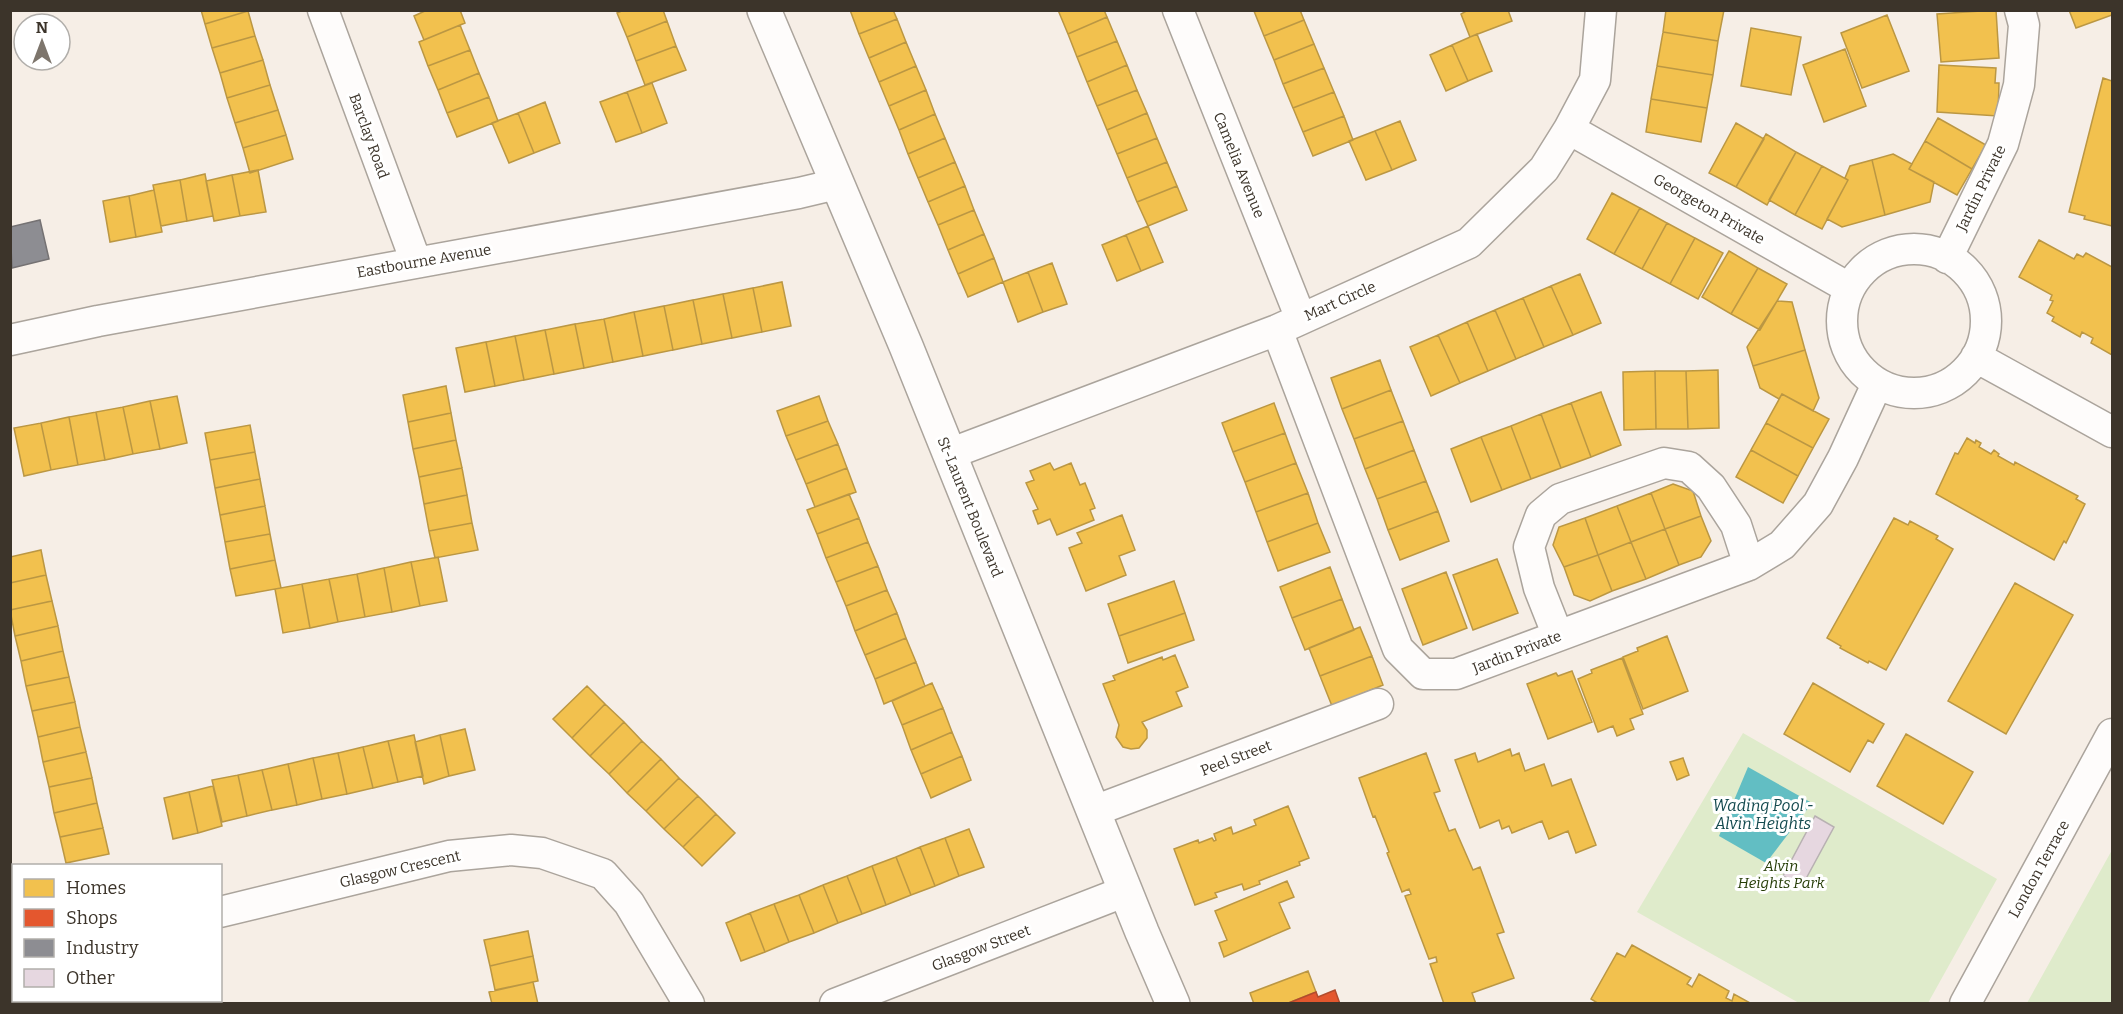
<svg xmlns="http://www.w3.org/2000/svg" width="2123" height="1014" viewBox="0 0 2123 1014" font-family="Bitter,serif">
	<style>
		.green { fill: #dfebcb }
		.water { fill: #62bec3 }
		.homes { fill: #f2c14e; stroke: #bb9743; stroke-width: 1.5 }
		.shops { fill: #e4572e; stroke: #b24c2d; stroke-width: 1.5 }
		.industry { fill: #8d8d92; stroke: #757273; stroke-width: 1.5 }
		.building { fill: #e6d7e0; stroke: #b8b1b2; stroke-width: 1.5 }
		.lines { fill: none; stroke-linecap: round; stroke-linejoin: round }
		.minor-casing { stroke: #aba49c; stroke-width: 33 }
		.tertiary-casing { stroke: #aba49c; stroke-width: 36 }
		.minor { stroke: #fefcfb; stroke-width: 30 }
		.tertiary { stroke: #fefcfb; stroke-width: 33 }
		.labels { text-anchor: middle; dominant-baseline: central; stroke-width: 6; stroke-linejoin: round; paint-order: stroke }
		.street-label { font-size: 15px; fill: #3c342a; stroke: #fff }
		.park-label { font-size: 15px; font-style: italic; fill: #263d07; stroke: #fff }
		.water-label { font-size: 16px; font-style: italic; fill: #144a4f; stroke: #fff }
	</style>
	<rect width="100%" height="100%" fill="#f6eee6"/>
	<!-- green -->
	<path class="green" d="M1743 733 1997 879 1928 1003H1799L1637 912Z
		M2112 850V1003H2027Z"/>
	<!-- water -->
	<path class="water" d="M1748 767 1812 803 1766 863 1719 836Z"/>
	<!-- homes -->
	<path class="homes" d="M201 10H248V11L205 24Z
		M427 10H460L465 23 424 40 414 16Z
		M624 10H663L667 21 627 37 617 13Z
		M850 10H893L897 19 859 34Z
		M1058 10H1104L1107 17 1068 34Z
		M1256 10H1300L1304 20 1264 36 1254 11Z
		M1468 10H1508L1512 21 1470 37 1461 14Z
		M1666 10H1724L1718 41 1663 32Z
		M1996 10 1999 58 1941 62 1937 14Z
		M2069 10H2112V15L2076 28Z
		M248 11 255 36 212 48 205 24Z
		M1887 15 1909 71 1862 88 1841 33Z
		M1107 17 1117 41 1077 57 1068 34Z
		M897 19 906 42 869 58 859 34Z
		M1304 20 1314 44 1274 60 1264 36Z
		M667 21 676 46 636 61 627 37Z
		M460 25 470 50 428 66 419 42Z
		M1751 28 1801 37 1791 95 1741 86Z
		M1663 32 1718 41 1713 75 1657 66Z
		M1477 34 1492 71 1468 81 1452 45Z
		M255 36 263 60 220 73 212 48Z
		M1117 41 1127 65 1087 82 1077 57Z
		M906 42 916 66 879 82 869 58Z
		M1314 44 1324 68 1283 84 1274 60Z
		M1452 45 1468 81 1446 91 1430 55Z
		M676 46 686 70 645 85 636 61Z
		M1845 49 1866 106 1824 122 1803 65Z
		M470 50 479 73 438 90 428 66Z
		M263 60 270 85 227 98 220 73Z
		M1127 65 1137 90 1097 106 1087 82Z
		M1939 65 1996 68 1995 83H1999L1998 116 1937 112Z
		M916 66 926 90 889 106 879 82Z
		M1657 66 1713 75 1707 108 1651 99Z
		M1324 68 1334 92 1293 108 1283 84Z
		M479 73 489 97 447 113 438 90Z
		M2103 78 2112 81V226L2084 219 2085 216 2069 212Z
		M652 83 667 123 642 133 627 92Z
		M270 85 278 110 235 123 227 98Z
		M926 90 935 114 899 130 889 106Z
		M1137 90 1147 113 1107 130 1097 106Z
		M627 92 642 133 616 142 600 102Z
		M1334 92 1344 116 1303 132 1293 108Z
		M489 97 498 121 457 137 447 113Z
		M1651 99 1707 108 1701 142 1646 132Z
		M545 102 560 143 534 153 518 113Z
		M278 110 286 135 243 148 235 123Z
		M518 113 534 153 509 163 492 123Z
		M1147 113 1157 138 1117 154 1107 130Z
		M935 114 945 138 908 154 899 130Z
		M1344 116 1353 140 1313 156 1303 132Z
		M1938 118 1986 145 1972 169 1925 141Z
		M1400 121 1416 160 1392 170 1375 131Z
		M1736 123 1764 139 1736 187 1709 173Z
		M1375 131 1392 170 1366 180 1349 141Z
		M1766 134 1796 152 1767 205 1736 187Z
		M286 135 293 159 250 173 243 148Z
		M945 138 955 162 918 178 908 154Z
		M1157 138 1167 162 1127 178 1117 154Z
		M1925 141 1972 169 1957 195 1909 169Z
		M1796 152 1822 166 1795 215 1769 200Z
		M1893 154 1912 164 1909 169 1934 182 1930 202 1885 215 1872 160Z
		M1872 160 1885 215 1842 227 1827 219 1848 180 1845 178 1850 166Z
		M955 162 965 186 928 202 918 178Z
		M1167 162 1177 186 1137 202 1127 178Z
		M1822 166 1848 180 1822 229 1795 215Z
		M258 170 266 212 240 216 232 175Z
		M205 174 213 216 187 221 180 180Z
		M232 175 240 216 214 221 206 181Z
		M180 180 187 221 161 226 153 185Z
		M965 186 974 210 938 225 928 202Z
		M1177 186 1187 210 1148 226 1137 202Z
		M154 190 162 232 136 237 129 196Z
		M1612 193 1640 208 1614 254 1587 239Z
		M129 196 136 237 110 242 103 201Z
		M1640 208 1667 223 1642 269 1614 254Z
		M974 210 984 234 948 250 938 225Z
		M1667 223 1695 238 1670 284 1642 269Z
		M1148 226 1163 262 1141 271 1126 235Z
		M984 234 994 258 958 274 948 250Z
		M1126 235 1141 271 1117 281 1102 245Z
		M1695 238 1723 253 1698 299 1670 284Z
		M2039 240 2074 259 2077 254 2083 257 2086 253 2112 267V355L2091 343 2093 338 2082 332 2080 337 2052 321 2054 317 2047 313 2053 301 2050 300 2052 295 2019 277Z
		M1729 251 1758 268 1731 314 1702 297Z
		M994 258 1003 282 968 297 958 274Z
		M1052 263 1067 304 1043 312 1028 272Z
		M1758 268 1787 284 1760 330 1731 314Z
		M1028 272 1043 312 1018 322 1003 282Z
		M1580 274 1601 323 1573 335 1551 286Z
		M782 282 791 326 762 332 753 288Z
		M1551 286 1573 335 1544 347 1523 298Z
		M753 288 762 332 732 338 723 294Z
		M723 294 732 338 702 344 693 300Z
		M1523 298 1544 347 1516 359 1495 310Z
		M693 300 702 344 673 350 664 306Z
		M1777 301 1792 302 1805 350 1753 366 1747 347Z
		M664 306 673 350 643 356 634 312Z
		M1495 310 1516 359 1488 371 1467 322Z
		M634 312 643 356 613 362 604 319Z
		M604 319 613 362 584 368 575 324Z
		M1467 322 1488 371 1460 383 1438 335Z
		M575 324 584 368 554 374 545 330Z
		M545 330 554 374 524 380 515 336Z
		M1438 335 1460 383 1431 396 1410 347Z
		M515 336 524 380 495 386 486 342Z
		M486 342 495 386 465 392 456 348Z
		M1805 350 1819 398 1813 411 1782 394 1779 399 1760 388 1753 366Z
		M1380 360 1391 390 1342 409 1331 378Z
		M1718 370 1719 428 1688 429 1686 371Z
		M1655 371 1656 429 1624 430 1623 372Z
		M1655 371H1686L1688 429H1656Z
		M446 386 451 413 408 422 403 395Z
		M1391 390 1403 421 1354 439 1342 409Z
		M1601 392 1621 445 1591 457 1571 403Z
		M1782 394 1829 419 1813 448 1766 423Z
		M177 396 187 443 160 449 150 401Z
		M819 396 828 421 786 436 777 411Z
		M150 401 160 449 133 454 123 407Z
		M1274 403 1285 433 1233 452 1222 423Z
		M1571 403 1591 457 1561 468 1541 414Z
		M123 407 133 454 105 460 96 412Z
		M96 412 105 460 78 465 69 417Z
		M451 413 456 440 413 449 408 422Z
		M1541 414 1561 468 1531 479 1511 426Z
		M69 417 78 465 51 470 41 423Z
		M828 421 838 444 796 460 786 436Z
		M1403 421 1414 450 1365 469 1354 439Z
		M41 423 51 470 24 476 14 428Z
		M1766 423 1813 448 1798 476 1751 450Z
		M250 425 255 452 210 460 205 433Z
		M1511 426 1531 479 1502 490 1481 437Z
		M1285 433 1296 463 1245 482 1233 452Z
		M1481 437 1502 490 1471 502 1451 449Z
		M1967 438 1975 443 1976 440 1981 443 1979 447 1991 454 1994 450 1999 454 1998 456 2014 465 2015 462 2078 496 2076 499 2085 504 2066 543 2064 541 2054 560 1936 494 1955 453 1958 454Z
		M456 440 462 468 419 477 413 449Z
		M838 444 847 468 806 484 796 460Z
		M1414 450 1426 481 1377 499 1365 469Z
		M1751 450 1798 476 1783 503 1736 477Z
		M255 452 260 479 215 488 210 460Z
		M1050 463 1054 470 1071 463 1080 485 1085 483 1095 508 1090 510 1094 520 1057 535 1050 519 1038 524 1033 511 1038 509 1026 483 1034 480 1030 471Z
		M1296 463 1308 493 1256 512 1245 482Z
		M462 468 467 495 424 504 419 477Z
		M847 468 856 492 815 507 806 484Z
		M260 479 265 506 220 515 215 488Z
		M1426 481 1438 511 1388 530 1377 499Z
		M1673 484 1693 491 1701 516 1665 529 1651 493Z
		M1308 493 1318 523 1267 542 1256 512Z
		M1651 493 1665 529 1631 542 1617 506Z
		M849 494 859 518 817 534 807 510Z
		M467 495 472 523 429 531 424 504Z
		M265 506 270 534 225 542 220 515Z
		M1617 506 1631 542 1598 555 1585 518Z
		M1438 511 1449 541 1400 560 1388 530Z
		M1122 515 1135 550 1119 556 1126 575 1086 591 1069 548 1082 543 1077 533Z
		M1701 516 1711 541 1701 557 1679 565 1665 529Z
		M859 518 868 542 826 558 817 534Z
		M1585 518 1598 555 1564 567 1553 545 1559 527Z
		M1894 518 1908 525 1910 521 1938 536 1936 539 1953 549 1886 670 1869 661 1868 663 1840 648 1841 646 1827 638Z
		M472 523 478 550 435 558 429 531Z
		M1318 523 1330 552 1278 571 1267 542Z
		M1665 529 1679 565 1646 579 1631 542Z
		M270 534 275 560 230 569 225 542Z
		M868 542 878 566 836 582 826 558Z
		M1631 542 1646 579 1612 591 1598 555Z
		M41 550 46 575 10 583V557Z
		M1598 555 1612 591 1590 601 1574 595 1564 567Z
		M438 557 447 601 420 606 411 562Z
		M1497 559 1518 613 1473 630 1453 575Z
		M275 560 281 588 236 596 230 569Z
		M411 562 420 606 392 612 384 568Z
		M878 566 887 590 846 606 836 582Z
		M1330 567 1342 599 1292 618 1280 587Z
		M384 568 392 612 365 617 357 574Z
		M1446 572 1467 628 1423 645 1402 589Z
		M357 574 365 617 338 622 329 579Z
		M46 575 52 601 10 610V583Z
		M329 579 338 622 310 628 302 584Z
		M1174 581 1185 613 1119 636 1108 604Z
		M2015 583 2073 615 2006 734 1948 701Z
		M302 584 310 628 283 633 275 589Z
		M887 590 897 613 855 631 846 606Z
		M1342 599 1354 630 1305 650 1292 618Z
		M52 601 58 626 15 636 10 610Z
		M897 613 906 638 865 655 855 631Z
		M1185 613 1194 640 1128 663 1119 636Z
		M58 626 63 651 21 661 15 636Z
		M1360 627 1372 656 1320 676 1309 648Z
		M1667 636 1688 691 1643 709 1623 657 1638 651 1637 648Z
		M906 638 916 662 875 679 865 655Z
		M63 651 69 677 26 686 21 661Z
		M1175 655 1188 687 1176 692 1182 706 1142 722 1147 730V738L1139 748 1131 749 1123 747 1116 737 1119 725 1103 684 1115 680 1113 676 1162 657 1163 660Z
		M1372 656 1383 685 1332 706 1320 676Z
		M1622 658 1643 714 1630 719 1634 729 1617 736 1613 726 1598 732 1578 679 1592 673 1591 670Z
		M916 662 925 686 884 704 875 679Z
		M1572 671 1592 722 1548 739 1527 684 1556 673 1558 676Z
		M69 677 75 702 32 711 26 686Z
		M932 683 943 708 902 725 892 701Z
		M1813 683 1884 724 1873 743 1868 740 1850 772 1784 734Z
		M587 686 605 704 572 738 553 719Z
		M75 702 80 727 38 737 32 711Z
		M605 704 624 722 590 756 572 738Z
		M943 708 952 732 911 750 902 725Z
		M624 722 642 741 609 774 590 756Z
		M80 727 86 752 43 762 38 737Z
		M465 729 475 770 449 776 440 735Z
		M952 732 962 756 921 774 911 750Z
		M1906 734 1973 772 1943 824 1877 786Z
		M414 735 423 776 398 782 388 741Z
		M440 735 449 776 424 784 415 742Z
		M388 741 398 782 373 788 363 747Z
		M642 741 661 759 627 793 609 774Z
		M363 747 373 788 347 794 338 753Z
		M1510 749 1512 756 1519 753 1525 771 1544 764 1552 786 1571 779 1596 845 1576 853 1568 831 1549 839 1542 821 1512 833 1509 826 1502 829 1499 820 1480 828 1455 760 1475 753 1478 762Z
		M86 752 92 778 49 787 43 762Z
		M338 753 347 794 322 799 313 758Z
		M1426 753 1440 791 1434 793 1449 831 1455 829 1473 870 1480 867 1504 932 1497 934 1514 978 1472 993 1476 1004H1444L1430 964 1437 962 1436 957 1429 959 1405 896 1411 894 1409 889 1402 892 1387 853 1389 852 1375 816 1373 817 1359 778Z
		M962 756 971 780 931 798 921 774Z
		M313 758 322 799 297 805 288 764Z
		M1683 758 1689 775 1677 780 1670 762Z
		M661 759 679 778 646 811 627 793Z
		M288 764 297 805 272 810 262 770Z
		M262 770 272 810 247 816 238 775Z
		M238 775 247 816 222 822 212 780Z
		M92 778 97 803 54 813 49 787Z
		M679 778 698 796 664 829 646 811Z
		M213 786 222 826 198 833 189 792Z
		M189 792 198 833 173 839 164 798Z
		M698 796 716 814 683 847 664 829Z
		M97 803 103 828 60 837 54 813Z
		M1288 806 1309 858 1299 862 1300 865 1259 881 1260 884 1244 890 1242 884 1215 893 1217 897 1195 905 1174 849 1198 840 1199 843 1212 838 1214 841 1216 840 1214 834 1231 827 1233 834 1256 825 1254 820Z
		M716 814 735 833 702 866 683 847Z
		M103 828 109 854 66 863 60 837Z
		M969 829 984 867 959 876 945 838Z
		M945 838 959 876 935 886 920 847Z
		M920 847 935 886 911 895 896 857Z
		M896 857 911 895 886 905 872 866Z
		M872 866 886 905 862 914 847 876Z
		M847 876 862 914 838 923 823 885Z
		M1287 881 1294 897 1279 903 1290 928 1224 957 1219 943 1227 940 1215 911Z
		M823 885 838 923 814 933 799 895Z
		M799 895 814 933 789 942 774 904Z
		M774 904 789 942 765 952 750 913Z
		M750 913 765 952 741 961 726 923Z
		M528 931 533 956 490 966 484 940Z
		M1632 945 1691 978 1687 984 1692 987 1699 974 1729 991 1726 998 1732 1001 1734 994 1752 1004H1599L1591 999 1617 953 1625 957Z
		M533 956 538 981 495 990 490 966Z
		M1308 971 1316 992 1286 1004H1254L1250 993Z
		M533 982 538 1004H492L489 992Z"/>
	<!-- shops -->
	<path class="shops" d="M1335 990 1340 1004H1286L1316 992 1318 997Z"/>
	<!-- industry -->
	<path class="industry" d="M40 220 49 259 12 268 10 227Z"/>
	<!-- building -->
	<path class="building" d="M1815 816 1834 827 1802 886 1783 876Z"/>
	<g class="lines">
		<defs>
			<path id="minor" d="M323 10 416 262
				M1178 10 1301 319
				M1569 129 1849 288
				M1842 321a72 72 0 1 1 144 0a72 72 0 1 1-144 0Z
				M1947 258 2003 144 2019 85 2024 25 2020 10
				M1277 330 1398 649 1423 674H1456L1749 565 1782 545 1818 504 1843 458 1877 384
				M10 340 98 321 799 193 837 184
				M1976 357 2112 432
				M949 454 1277 330 1469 243 1544 169 1569 129 1595 80 1601 10
				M1558 636 1539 588 1529 547 1541 515 1560 499 1664 463 1689 467 1711 487 1736 525 1749 565
				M1094 811 1378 704
				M220 912 449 856 511 850 542 853 603 874 629 903 689 1004
				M10 961 14 960
				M10 998 12 1004
				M835 1004 1126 891
				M1965 1004 2112 734"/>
			<path id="tertiary" d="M764 10 906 346 1142 932 1173 1004"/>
		</defs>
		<!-- minor casing -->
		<use href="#minor" class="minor-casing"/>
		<!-- tertiary casing -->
		<use href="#tertiary" class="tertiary-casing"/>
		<!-- minor -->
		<use href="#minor" class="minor"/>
		<!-- tertiary -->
		<use href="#tertiary" class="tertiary"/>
	</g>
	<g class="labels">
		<!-- street labels -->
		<g class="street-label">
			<text transform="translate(369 136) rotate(70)">Barclay Road</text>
			<text transform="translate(1239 165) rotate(68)">Camelia Avenue</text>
			<text transform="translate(1981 188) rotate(-64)">Jardin Private</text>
			<text transform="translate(1709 209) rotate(30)">Georgeton Private</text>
			<text transform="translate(424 261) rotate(-10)">Eastbourne Avenue</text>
			<text transform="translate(1340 301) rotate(-24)">Mart Circle</text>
			<text transform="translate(970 507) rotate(68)">St-Laurent Boulevard</text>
			<text transform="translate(1517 652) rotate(-21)">Jardin Private</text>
			<text transform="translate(1236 758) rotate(-21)">Peel Street</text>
			<text transform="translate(400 869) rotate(-13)">Glasgow Crescent</text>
			<text transform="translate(2039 869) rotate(-61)">London Terrace</text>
			<text transform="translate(981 948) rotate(-21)">Glasgow Street</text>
		</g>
		<!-- park labels -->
		<g class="park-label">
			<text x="1781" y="866">Alvin<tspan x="1781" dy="17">Heights Park</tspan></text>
		</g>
		<!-- water labels -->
		<g class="water-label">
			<text x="1763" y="805">Wading Pool -<tspan x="1763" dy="18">Alvin Heights</tspan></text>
		</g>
	</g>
	<!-- border -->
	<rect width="2123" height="1014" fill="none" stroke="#3c342a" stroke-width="24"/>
	<!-- legend -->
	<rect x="12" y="864" width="210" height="138" fill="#ffffff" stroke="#b1aeaa" stroke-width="1.5"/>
	<rect x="24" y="879" width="30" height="18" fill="#f2c14e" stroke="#b1aeaa" stroke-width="1.5"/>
	<text x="66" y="894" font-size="18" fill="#3c342a">Homes</text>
	<rect x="24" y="909" width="30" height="18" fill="#e4572e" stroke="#b1aeaa" stroke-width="1.5"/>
	<text x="66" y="924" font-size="18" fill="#3c342a">Shops</text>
	<rect x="24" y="939" width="30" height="18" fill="#8d8d92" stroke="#b1aeaa" stroke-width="1.5"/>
	<text x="66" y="954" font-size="18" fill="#3c342a">Industry</text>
	<rect x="24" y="969" width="30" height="18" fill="#e6d7e0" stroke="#b1aeaa" stroke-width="1.5"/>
	<text x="66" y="984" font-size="18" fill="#3c342a">Other</text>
	<!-- north arrow -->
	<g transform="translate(42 42)"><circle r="28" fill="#ffffff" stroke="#b1aeaa" stroke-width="1.5"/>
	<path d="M0-4.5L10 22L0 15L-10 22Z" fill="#7d756c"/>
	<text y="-9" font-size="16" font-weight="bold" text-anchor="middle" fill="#3c342a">N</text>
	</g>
</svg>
